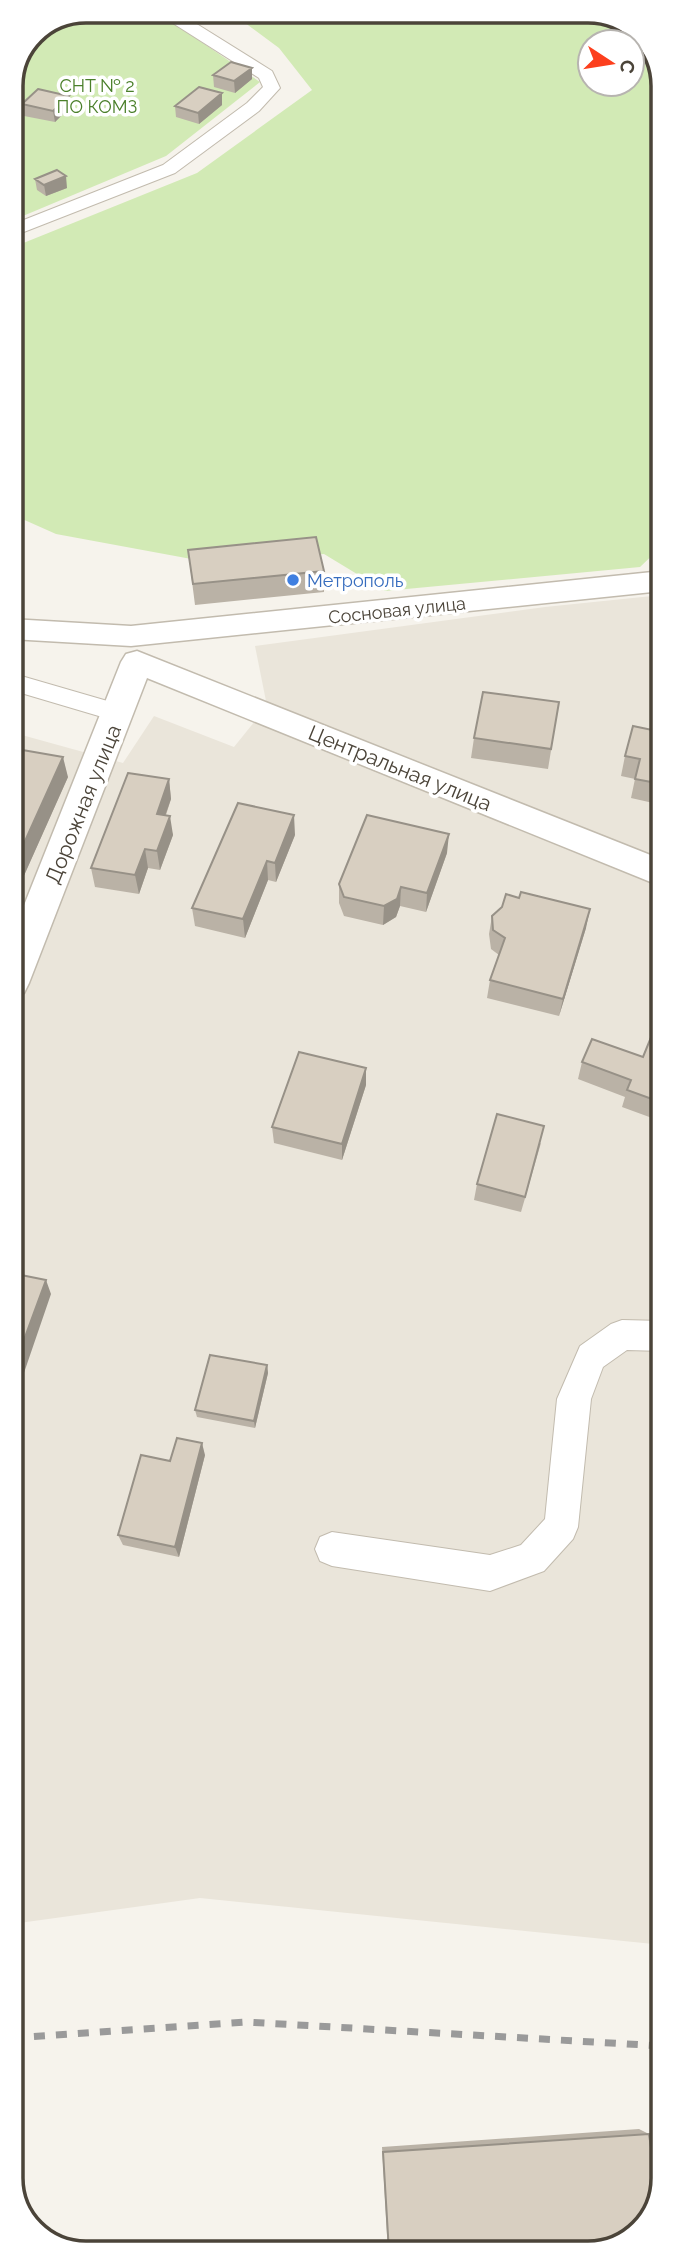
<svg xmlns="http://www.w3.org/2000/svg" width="674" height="2264" viewBox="0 0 674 2264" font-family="Raleway,sans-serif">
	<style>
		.residential { fill: #eae5da }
		.green { fill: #d2eab5; fill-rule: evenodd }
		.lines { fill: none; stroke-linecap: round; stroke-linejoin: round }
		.service-casing { stroke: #c2bbae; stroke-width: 2 }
		.minor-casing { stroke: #c2bbae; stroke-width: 3 }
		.tertiary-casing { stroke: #c2bbae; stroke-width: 3 }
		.service { fill: #fff; fill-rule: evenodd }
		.minor { fill: #fff; fill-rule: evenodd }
		.tertiary { fill: #fff; fill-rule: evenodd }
		.rail { stroke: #9a9a9a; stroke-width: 7; stroke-dasharray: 11 11; stroke-linecap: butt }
		.wall { fill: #bab2a6 }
		.shaded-wall { fill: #979187 }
		.building { fill: #d8cfc1; stroke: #979187; stroke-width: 2 }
		.shop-dot { fill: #3f7fe0; stroke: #fff; stroke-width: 2.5 }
		.labels { text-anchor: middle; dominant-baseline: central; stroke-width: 7; stroke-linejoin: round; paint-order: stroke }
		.far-park-label { font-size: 18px; fill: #4a7f2a; stroke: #fff }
		.far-shop-label { font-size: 18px; fill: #366cbe; stroke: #fff; text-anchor: start }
		.far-street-label { font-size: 18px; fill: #4b4439; stroke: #fff }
		.street-label { font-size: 21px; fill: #4b4439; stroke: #fff }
		.rim { fill: none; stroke: #4b4439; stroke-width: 3.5 }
	</style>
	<rect width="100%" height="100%" fill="#f6f3ec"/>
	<!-- residential -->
	<path class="residential" d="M662 595 663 1945 200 1898 12 1924 11 732 123 763 154 716 234 747 267 706 255 646 545 607Z"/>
	<!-- green -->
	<path class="green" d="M86 11H156L260 82 166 156 11 221V81L33 32Z
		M229 11H598L638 29 662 71V546L640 567 385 591 324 554 213 563 56 534 11 514V248L197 173 312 90 279 48ZM590 42H632V84H590Z"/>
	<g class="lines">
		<defs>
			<path id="service" d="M165 11H181L184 16 272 71 280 88 259 111 175 173 11 237V225L163 165 247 103 263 87 259 78 171 22Z
				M11 673 128 707 131 713 128 719 119 722 11 690Z
				M622 1320 663 1321V1351L627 1350 603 1367 591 1399 578 1527 573 1539 544 1571 490 1591 332 1566 320 1561 315 1549 320 1537 332 1532 490 1555 521 1545 545 1519 557 1399 580 1346 611 1324Z"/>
			<path id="minor" d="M137 651 663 860V887L147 678 29 983 24 993 11 997V938L121 662 126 654Z"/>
			<path id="tertiary" d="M662 571V591L131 646 11 639V619L131 626Z"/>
		</defs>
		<!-- service casing -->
		<use href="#service" class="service-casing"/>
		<!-- minor casing -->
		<use href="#minor" class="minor-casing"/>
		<!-- tertiary casing -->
		<use href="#tertiary" class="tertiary-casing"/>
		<!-- service -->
		<use href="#service" class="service"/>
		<!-- minor -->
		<use href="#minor" class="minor"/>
		<!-- tertiary -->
		<use href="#tertiary" class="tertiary"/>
		<!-- rail -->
		<path class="rail" d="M12 2038 246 2022 663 2046"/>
	</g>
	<!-- wall -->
	<path class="wall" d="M252 68V79L235 93 214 87 213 75Z
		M222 93V105L199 124 176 117 175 106Z
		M69 96 70 107 55 122 24 116 22 104Z
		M35 179 67 188 46 196 37 190Z
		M188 550 324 571V592L195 605Z
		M559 702 548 769 471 758 474 738Z
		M662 732V805L631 798 635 779 621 776 625 756Z
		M11 748 68 777 22 880 11 878Z
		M169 779 171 799 166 815 173 835 160 870 148 868 139 894 95 887 91 868Z
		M295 835 276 882 268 880 245 938 195 926 192 908Z
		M447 853 426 912 400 906 396 917 383 925 344 916 339 903V884Z
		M492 916 586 928 559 1016 487 998 490 980 499 955 491 949 489 934Z
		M663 1008V1122L622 1107 625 1097 578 1079 582 1062 643 1057Z
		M366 1085 342 1160 274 1143 272 1127Z
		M541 1143 521 1212 474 1200 477 1184Z
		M267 1365 268 1373 255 1428 197 1417 195 1410Z
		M205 1455 179 1557 123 1545 118 1535 170 1461Z
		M639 2129 649 2134 603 2252H388L382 2147Z"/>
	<!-- shaded-wall -->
	<path class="shaded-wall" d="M252 68V79L235 93 234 81Z
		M222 93V105L199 124 198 113Z
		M69 96 70 107 55 122 53 111Z
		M14 170 16 181 11 183V171Z
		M66 176 67 188 46 196 44 185Z
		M63 757 68 777 22 880 16 861Z
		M169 779 171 799 159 833 157 814Z
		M294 815 295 835 276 882 275 863Z
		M170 816 173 835 160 870 157 851Z
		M449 834 447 853 426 912 427 893Z
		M145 849 148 868 139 894 135 875Z
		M267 861 268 880 245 938 243 919Z
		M401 887 400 906 396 917 383 925 384 906Z
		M11 907 15 921 11 931Z
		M590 909 586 928 559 1016 563 999Z
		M366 1068V1085L342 1160V1144Z
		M46 1280 51 1294 15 1399 11 1393V1375Z
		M267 1365 268 1373 255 1428 254 1421Z
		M202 1443 205 1455 179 1557 175 1547Z"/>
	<!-- building -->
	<path class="building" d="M231 62 252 68 234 81 213 75Z
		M199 87 222 93 198 113 175 106Z
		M38 89 69 96 53 111 22 104Z
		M57 170 66 176 44 185 35 179Z
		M316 537 324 571 193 584 188 550Z
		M483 692 559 702 551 749 474 738Z
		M633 726 662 732V784L635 779 640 759 625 756Z
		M11 748 63 757 16 861 11 860Z
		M128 773 169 779 157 814 170 816 157 851 145 849 135 875 91 868Z
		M238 803 294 815 275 863 267 861 243 919 192 908Z
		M367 815 449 834 427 893 401 887 397 899 384 906 344 897 339 884Z
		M521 892 590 909 563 999 490 980 505 938 493 930 492 916 502 907 506 894 519 898Z
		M663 1008V1103L627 1090 631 1080 582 1062 592 1039 643 1057Z
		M299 1052 366 1068 342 1144 272 1127Z
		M497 1114 544 1126 525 1197 477 1184Z
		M11 1273 46 1280 11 1375Z
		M210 1355 267 1365 254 1421 195 1410Z
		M177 1438 202 1443 175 1547 118 1535 141 1455 170 1461Z
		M649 2134 658 2195 648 2224 603 2252H389L383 2152Z"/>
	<!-- markers -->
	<circle class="shop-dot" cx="293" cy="580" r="7"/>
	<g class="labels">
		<!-- far-park labels -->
		<g class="far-park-label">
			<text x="97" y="85">СНТ № 2<tspan x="97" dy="21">ПО КОМЗ</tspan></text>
		</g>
		<!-- far-shop labels -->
		<g class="far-shop-label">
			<text x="307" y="580">Метрополь</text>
		</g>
		<!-- far-street labels -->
		<g class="far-street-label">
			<text transform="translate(397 610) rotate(-6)">Сосновая улица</text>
		</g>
		<!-- street labels -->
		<g class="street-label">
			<text transform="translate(400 768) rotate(22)">Центральная улица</text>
			<text transform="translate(83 804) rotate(-68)">Дорожная улица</text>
		</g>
	</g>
	<!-- crop -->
	<path d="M0 0H674V2264H0ZM86 23H588A63 63 0 0 1 651 86V2178A63 63 0 0 1 588 2241H86A63 63 0 0 1 23 2178V86A63 63 0 0 1 86 23Z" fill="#fff" fill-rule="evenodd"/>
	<path class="rim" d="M86 23H588A63 63 0 0 1 651 86V2178A63 63 0 0 1 588 2241H86A63 63 0 0 1 23 2178V86A63 63 0 0 1 86 23Z"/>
	<!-- north arrow -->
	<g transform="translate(611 63) rotate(102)"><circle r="33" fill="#ffffff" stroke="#b7b4b0" stroke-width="2"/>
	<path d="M0-5L12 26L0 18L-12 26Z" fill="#fc3f1d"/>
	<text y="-10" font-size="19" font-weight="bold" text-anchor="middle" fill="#4b4439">С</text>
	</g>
</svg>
